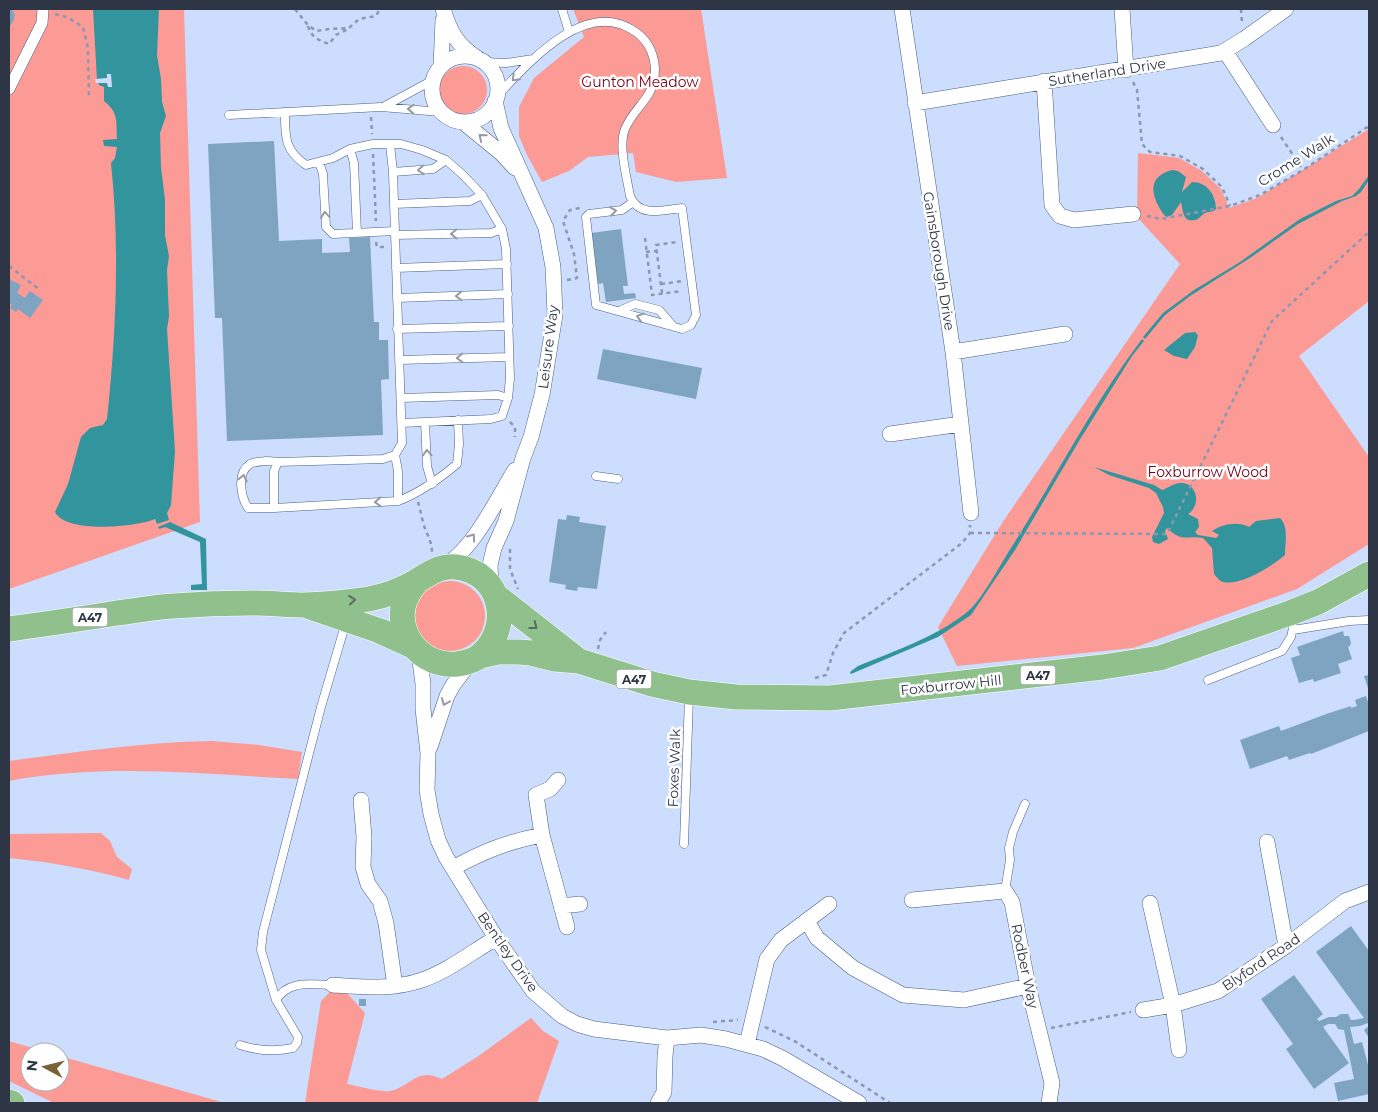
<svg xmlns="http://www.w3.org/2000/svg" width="1378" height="1112" viewBox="0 0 1378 1112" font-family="Montserrat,sans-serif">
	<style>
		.green { fill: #fc9a96 }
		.water { fill: #32949c }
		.pier { fill: #ccddfe }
		.building { fill: #7ea4c2 }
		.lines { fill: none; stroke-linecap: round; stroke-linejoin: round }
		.service-casing { stroke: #4c5f81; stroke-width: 9 }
		.pedestrian-casing { stroke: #4c5f81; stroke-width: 12 }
		.minor-casing { stroke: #4c5f81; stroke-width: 16 }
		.trunk-casing { stroke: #fff; stroke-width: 26 }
		.path { stroke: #8b98b2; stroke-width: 2.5; stroke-dasharray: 4 4; stroke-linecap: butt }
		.service { stroke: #fff; stroke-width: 8 }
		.pedestrian { stroke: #fff; stroke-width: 11 }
		.minor { stroke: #fff; stroke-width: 15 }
		.trunk { stroke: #90c08c; stroke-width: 25 }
		.oneway { stroke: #969aa2 }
		.oneway2 { stroke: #556d62 }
		.labels { text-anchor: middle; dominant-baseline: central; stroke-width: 5; stroke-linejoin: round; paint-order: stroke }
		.shield { fill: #fefefe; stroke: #6c727d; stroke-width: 1 }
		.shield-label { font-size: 12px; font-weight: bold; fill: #2e3646 }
		.street-label { font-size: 14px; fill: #2e3646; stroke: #fefefe }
		.park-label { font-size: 14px; fill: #750215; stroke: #fefefe }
	</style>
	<rect width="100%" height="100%" fill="#ccddfe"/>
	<!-- green -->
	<path class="green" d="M9 9H184L200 522 9 589Z
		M573 9H701L727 178 676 182 636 172 633 153 588 157 569 171 542 182 527 155 519 136V107L534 78 584 37Z
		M439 90a24 24 0 1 1 48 0a24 24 0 1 1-48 0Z
		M1369 129V301L1299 356 1369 457V544L1297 589 1133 648 957 666 938 627 1004 520 1180 264 1137 217 1138 153 1179 158 1202 171 1221 189 1229 208 1257 198Z
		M415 616a35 35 0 1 1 70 0a35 35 0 1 1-70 0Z
		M212 741 259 745 302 752 298 779C202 774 104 763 9 781V761C77 752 144 742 212 741Z
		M101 833 110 841 117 857 132 869 129 880C90 869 50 862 9 858V834Z
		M330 992 347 993 365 1013 347 1084C356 1086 385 1093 391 1091 413 1085 417 1067 442 1079L477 1057 531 1018 543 1031 559 1041 537 1103H305L321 1001Z
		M9 1041 46 1052H30V1082H60V1056L225 1103H54L9 1081Z"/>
	<!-- water -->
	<path class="water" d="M93 9H159L157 55 161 79 162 102 166 116 160 133 161 167 165 200V235L169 256 167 270 169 316 167 329 175 451 171 505 167 513 169 520 157 524 155 519C136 527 66 534 55 512L68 484 81 437 90 428 103 425 107 419C116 335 120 247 111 163L115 158 117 147 104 146 103 140 117 139C116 121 119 113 104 101V87L99 85 97 80Z
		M1172 170 1178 171 1186 177 1182 192 1192 182C1207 182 1216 195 1216 209 1212 213 1209 211 1205 213 1202 215 1200 217 1198 219 1183 225 1183 211 1181 202L1172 215 1167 217C1162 214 1162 212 1159 207 1150 191 1150 176 1172 170Z
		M1369 175V180L1361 192 1356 196 1342 201 1298 224 1250 258 1190 296 1165 315 1145 339 1143 337 1163 313 1194 290 1240 262 1300 219 1336 201 1352 196 1359 189Z
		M1195 332 1198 335 1195 347 1187 359 1174 356 1164 350 1185 333Z
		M1142 339 1144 341 1132 356 1079 441 1015 550 971 615 938 637 851 674 850 672 858 666C894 651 934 638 966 613 980 603 999 567 1009 551 1054 481 1092 405 1142 339Z
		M1094 467 1154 485 1162 490C1168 488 1174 483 1181 483 1197 483 1202 505 1188 514L1198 519 1199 527 1195 532 1198 535 1216 538 1219 535 1212 531C1222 524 1238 521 1249 527L1256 521 1280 518C1289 527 1285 543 1285 555 1272 566 1241 586 1223 582 1219 581 1217 577 1214 574L1212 548 1203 538C1185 535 1183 543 1167 528L1165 531 1168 539 1159 544 1153 542 1152 537 1164 513 1163 507 1156 493 1149 488 1109 475Z
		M170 522 206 539 207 590H191V585L202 584 200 542 165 527 159 529 158 527Z"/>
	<!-- pier -->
	<path class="pier" d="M107 74H111L112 87H108L107 83H96L95 79 107 78Z"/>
	<!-- building -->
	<path class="building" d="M9 9H12L15 15 13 22 9 27Z
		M274 141 279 241 322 239V253L350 252 349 238 370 237 374 322H379V340H388L389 379 381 380 383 435 227 441 222 318H215L208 144Z
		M621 229 628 286H623L624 294 635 293 636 298 606 302 603 283 598 284 591 233Z
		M9 279 21 285 17 293 25 298 30 291 43 300 30 318 18 309 16 312 10 308 12 305 9 303Z
		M603 349 702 368 696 399 597 379Z
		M567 515 580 517 579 522 606 526 597 589 578 587 577 591 565 589 566 585 549 582 558 519 566 520Z
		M1343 631 1344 636H1349L1351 643 1350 646 1348 647 1352 659 1338 664 1341 673 1314 682 1313 679 1299 683 1291 658 1300 655 1297 647Z
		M1369 675V691L1364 676Z
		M1366 696 1368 702 1369 701V731L1311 754 1310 753 1289 760 1287 756 1250 769 1240 740 1279 726 1281 731 1329 713 1351 706V708L1357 706 1355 700Z
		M1351 926 1369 951V1025L1368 1023 1360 1026 1350 1027 1354 1044 1362 1042 1368 1065H1369V1094L1338 1101 1334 1083 1354 1079 1344 1030 1338 1029 1335 1024H1328L1323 1027 1349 1063 1314 1089 1286 1049 1293 1044 1261 999 1294 975 1323 1014 1317 1019 1319 1021 1329 1017H1336L1341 1014H1348L1351 1020H1354L1364 1018 1316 952Z
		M359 999H366V1006H359Z
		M1369 1026V1038L1364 1030Z"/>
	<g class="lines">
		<defs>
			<path id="service" d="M562 9 569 32
				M484 62 506 63 533 59
				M496 97C527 65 582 0 631 29 647 38 654 51 655 69 655 99 635 105 625 129 618 146 627 178 630 196 639 218 663 210 682 208L696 315 691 325 682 329 596 305 586 217 589 214 622 210 633 202
				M383 107 433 80
				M285 112C285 136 284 150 306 165L333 158 350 149 373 144H401L422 150 446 160 463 175 482 195 502 229 506 249 510 378 508 398 502 416 491 419 402 423
				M229 115 381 107 441 112
				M390 144 393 172 402 443 395 455 383 459 278 462C269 461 259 460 250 464 236 473 241 497 248 508H274L398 501V471L395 455
				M350 149 354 163 357 233
				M319 162 323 174 326 227 333 234 395 231
				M393 172 433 169 446 160
				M394 204 470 201 482 195
				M395 235 491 233 502 229
				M396 268 507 264
				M397 298 508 294
				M619 311 635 304 659 310 673 326
				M397 329 509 326
				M399 360 509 357
				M401 398 498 395 508 398
				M425 422 427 466 432 484
				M596 476 618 479
				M398 501C420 493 439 479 457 464L459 444 458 420
				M274 508V471L278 462
				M1293 630 1349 621 1369 620
				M1208 680 1282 651 1291 637 1293 628 1290 615
				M684 844 689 697
				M1005 891 1010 860 1009 848 1013 832 1025 804
				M276 1000C289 979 312 985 333 985
				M240 1045C258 1051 274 1052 293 1048L297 1043 298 1037 276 1000 261 950 263 932 321 707 346 622"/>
			<path id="pedestrian" d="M9 89 42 23 43 9"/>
			<path id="minor" d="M443 9C450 32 457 45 477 58
				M902 9 953 352 971 513
				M1122 9 1126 70
				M1225 51 1273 125
				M432 89a33 33 0 1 1 66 0a33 33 0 1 1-66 0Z
				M441 66 443 20
				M1044 81 1052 205 1060 216 1074 220 1133 214
				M915 103 1221 53 1244 39 1286 9
				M463 122 501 153 515 168
				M953 352 1065 334
				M890 434 961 424
				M443 566C472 553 498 497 515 470
				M491 587 490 565 494 548 506 521 523 458 531 437 542 395 555 315 553 267 546 228 501 128 495 101
				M419 653 423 684V709L428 753 427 790 431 814 438 840 446 857 496 938 533 991 562 1016 577 1024 594 1029 667 1038 701 1035 726 1039 763 1049 782 1058 859 1103
				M430 747 447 696 453 685 471 661
				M558 780 550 789 536 795 542 835 567 927
				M361 800 364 837 363 867 368 884 380 901 386 923 395 986
				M1267 842 1286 946
				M453 868C484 851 507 842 542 835
				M912 900 1005 891 1012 902 1028 986 1052 1083 1049 1103
				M1150 903 1173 1005 1179 1050
				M561 906 580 904
				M807 921 817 938 853 968 903 995 964 1000 1028 986
				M333 985C362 987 394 990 422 980 448 971 472 952 496 938
				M1143 1010 1173 1005 1218 991 1286 946 1345 901 1369 892
				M747 1044 767 959 781 940 829 904
				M658 1103 664 1092 665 1056 667 1038"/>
			<path id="trunk" d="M496 596 579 661
				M310 607 380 631 413 646
				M9 629C45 624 81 619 117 613 136 611 154 607 173 606 199 604 226 603 252 603 270 603 288 605 305 605 326 604 348 602 369 599 384 596 401 590 415 582 428 575 439 565 456 567 502 572 513 627 481 655 474 661 465 663 457 664 422 668 393 633 405 600 408 593 412 587 417 581
				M480 656 498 652H519L531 653 555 659 579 661 652 684 689 692 736 697 830 698 1103 667 1160 658 1290 613 1318 602 1369 574
				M9 1102 12 1103"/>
		</defs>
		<!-- service casing -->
		<use href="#service" class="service-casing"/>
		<!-- pedestrian casing -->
		<use href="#pedestrian" class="pedestrian-casing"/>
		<!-- minor casing -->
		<use href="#minor" class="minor-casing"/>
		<!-- trunk casing -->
		<use href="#trunk" class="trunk-casing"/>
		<!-- path -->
		<path class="path" d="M295 9 307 24 316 31 330 29 349 28 359 19 376 16 380 9
			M1241 9 1242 23
			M55 14 67 17 83 27 88 48 89 97
			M308 26C311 37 318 40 329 44L336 35 348 29
			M1133 82 1137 90 1142 144 1150 152 1180 156 1203 169 1222 187 1230 206
			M371 117 372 134
			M1281 137 1303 170
			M373 154 376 221
			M1147 216 1161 219 1230 206 1260 195 1303 170 1369 126
			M645 238 652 295 682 291
			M376 242 377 247H385
			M646 252 656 251
			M9 266 40 290
			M567 280 577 278 574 254 563 221 570 210 580 208
			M661 284 683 281
			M662 293 656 245 677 242
			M510 422 515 427V437
			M418 502C420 508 421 515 423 522 426 534 432 540 432 553
			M970 533 1167 534 1272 321 1369 232
			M510 549V569L518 589
			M598 649 600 640 606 632
			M815 678 826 675 833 653 844 633 962 543 970 533V525
			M713 1022 738 1020
			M765 1027 796 1042 890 1103
			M1051 1028 1131 1012"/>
		<!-- service -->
		<use href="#service" class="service"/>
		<!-- pedestrian -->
		<use href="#pedestrian" class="pedestrian"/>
		<!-- minor -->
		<use href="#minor" class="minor"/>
		<!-- trunk -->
		<use href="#trunk" class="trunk"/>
	</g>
	<!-- one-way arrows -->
	<defs><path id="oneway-chevron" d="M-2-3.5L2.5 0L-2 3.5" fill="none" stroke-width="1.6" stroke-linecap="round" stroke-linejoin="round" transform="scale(1.25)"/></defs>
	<g class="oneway">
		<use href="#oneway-chevron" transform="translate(515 78) rotate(135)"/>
		<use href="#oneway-chevron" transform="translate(411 109) rotate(-178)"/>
		<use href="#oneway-chevron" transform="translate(482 137) rotate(-141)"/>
		<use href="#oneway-chevron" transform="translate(421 170) rotate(176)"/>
		<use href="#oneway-chevron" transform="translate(613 211) rotate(-8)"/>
		<use href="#oneway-chevron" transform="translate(325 215) rotate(-95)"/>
		<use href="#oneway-chevron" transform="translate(454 234) rotate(179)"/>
		<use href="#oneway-chevron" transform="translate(459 296) rotate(178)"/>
		<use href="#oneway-chevron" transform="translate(640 317) rotate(-164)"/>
		<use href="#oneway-chevron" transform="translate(460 358) rotate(178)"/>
		<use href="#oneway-chevron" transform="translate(427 453) rotate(-93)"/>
		<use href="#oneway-chevron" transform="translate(243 478) rotate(-78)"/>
		<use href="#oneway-chevron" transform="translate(378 502) rotate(177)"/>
		<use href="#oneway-chevron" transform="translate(472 537) rotate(-54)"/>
		<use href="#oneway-chevron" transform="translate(445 702) rotate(113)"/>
	</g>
	<g class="oneway2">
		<use href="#oneway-chevron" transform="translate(352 600) rotate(-5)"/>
		<use href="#oneway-chevron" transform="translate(534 626) rotate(38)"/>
	</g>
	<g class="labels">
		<!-- shield labels -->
		<g class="shield">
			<rect x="72.5" y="607.5" width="35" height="19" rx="4"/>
			<rect x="1020.5" y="665.5" width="35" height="19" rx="4"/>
			<rect x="616.5" y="669.5" width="35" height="19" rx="4"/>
		</g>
		<g class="shield-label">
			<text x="90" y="617">A47</text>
			<text x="1038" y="675">A47</text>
			<text x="634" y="679">A47</text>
		</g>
		<!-- street labels -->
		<g class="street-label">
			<text transform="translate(1107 72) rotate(-9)">Sutherland Drive</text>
			<text transform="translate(1296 160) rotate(-32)">Crome Walk</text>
			<text transform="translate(939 261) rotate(81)">Gainsborough Drive</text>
			<text transform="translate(548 347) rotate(-83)">Leisure Way</text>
			<text transform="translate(951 685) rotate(-6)">Foxburrow Hill</text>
			<text transform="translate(674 768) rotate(-88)">Foxes Walk</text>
			<text transform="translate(508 952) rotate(55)">Bentley Drive</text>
			<text transform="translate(1261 962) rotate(-34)">Blyford Road</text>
			<text transform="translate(1025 966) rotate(78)">Rodber Way</text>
		</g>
		<!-- park labels -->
		<g class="park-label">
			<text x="640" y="82">Gunton Meadow</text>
			<text x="1208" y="472">Foxburrow Wood</text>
		</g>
	</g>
	<!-- border -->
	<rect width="1378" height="1112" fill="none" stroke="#2e3646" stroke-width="20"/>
	<!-- north arrow -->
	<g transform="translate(45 1067) rotate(277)"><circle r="24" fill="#fefefe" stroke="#abaeb4"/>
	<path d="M0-4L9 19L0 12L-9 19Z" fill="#7a6233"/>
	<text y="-8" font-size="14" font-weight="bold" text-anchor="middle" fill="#2e3646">N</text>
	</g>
</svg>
